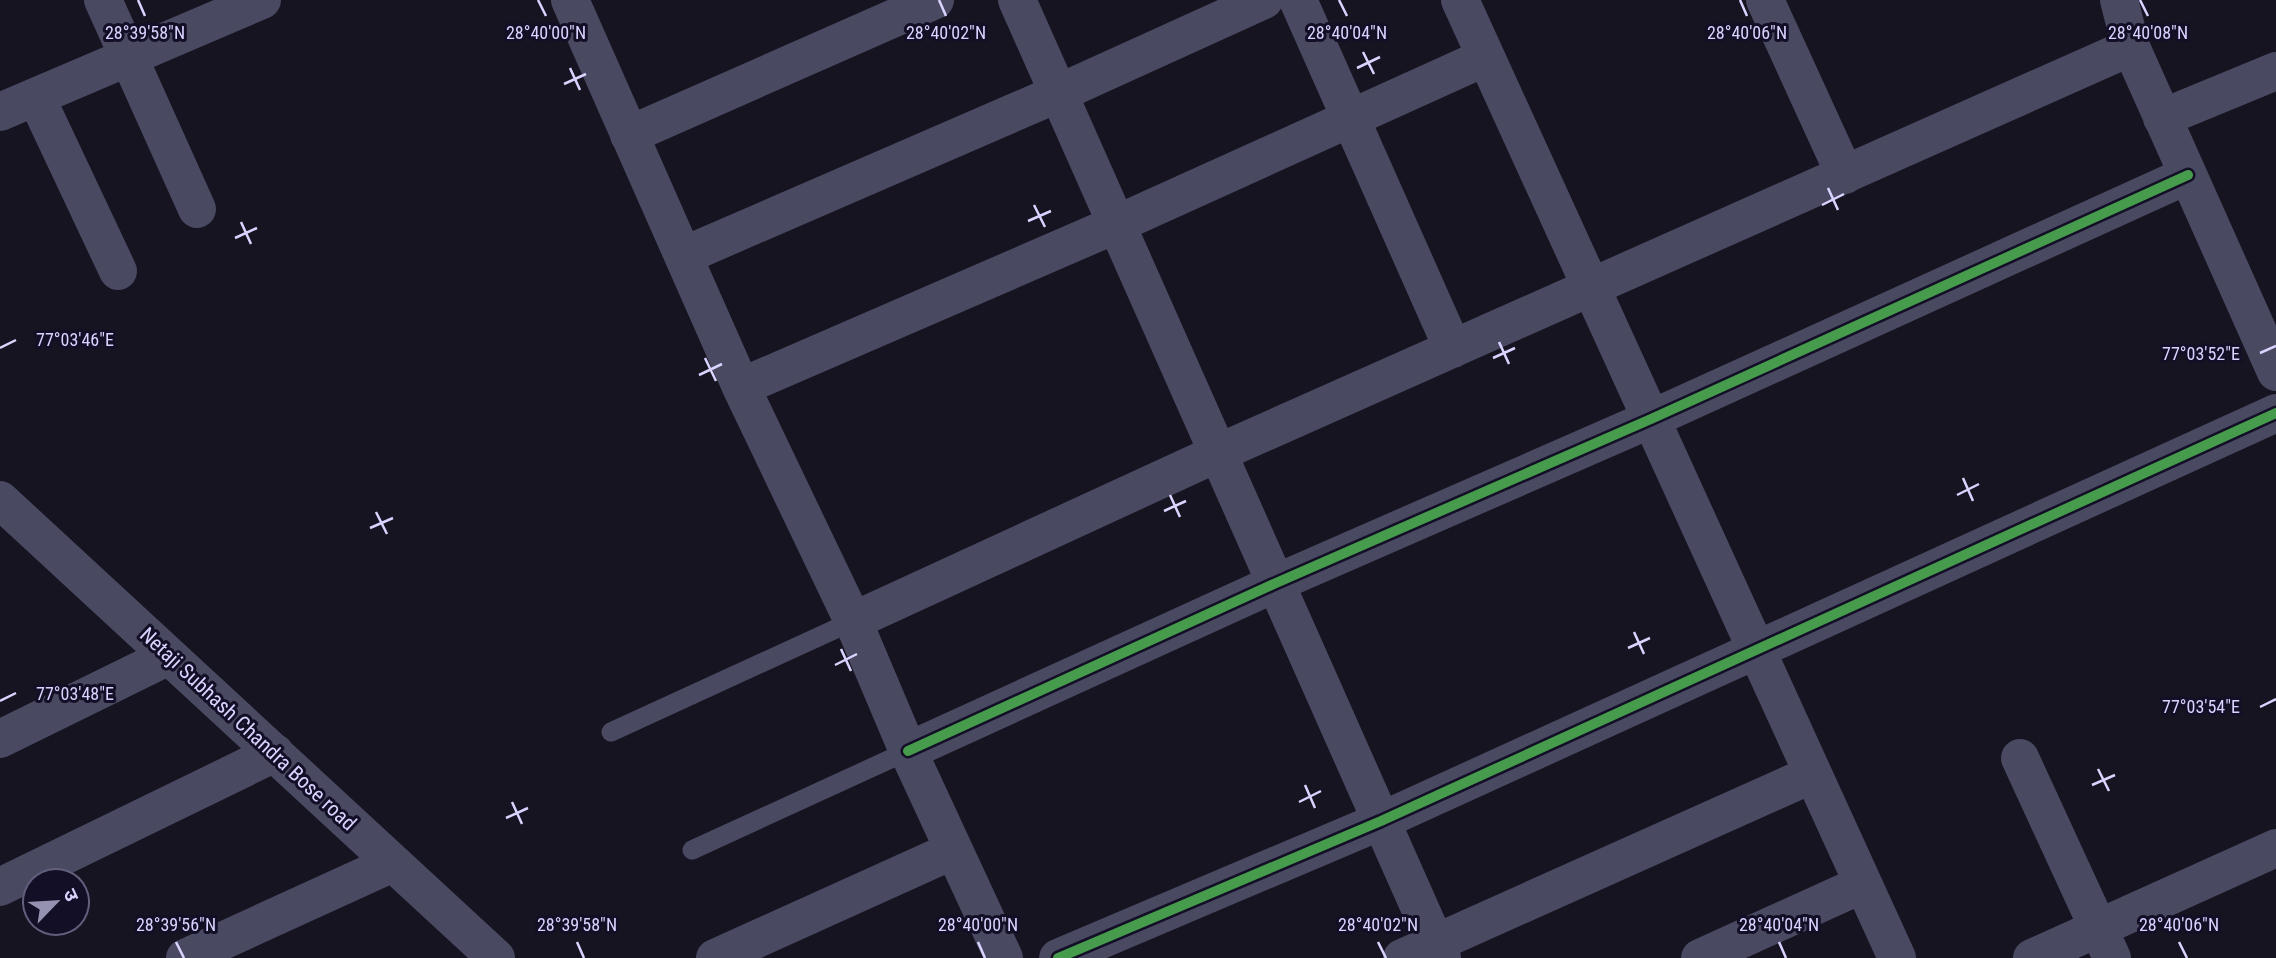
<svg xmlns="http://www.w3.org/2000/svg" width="2276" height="958" viewBox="0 0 2276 958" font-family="'Roboto Condensed','Noto Sans Devanagari',sans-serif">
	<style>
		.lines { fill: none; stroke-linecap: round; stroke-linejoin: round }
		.lane { stroke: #4a4962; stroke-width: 19 }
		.street { stroke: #4a4962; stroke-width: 38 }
		.cycleway-casing { stroke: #130f26; stroke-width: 15 }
		.cycleway { stroke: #469c4c; stroke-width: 10 }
		.ticks { fill: none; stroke: #d9d4ff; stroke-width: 2.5 }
		.labels { text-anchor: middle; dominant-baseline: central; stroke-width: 6; stroke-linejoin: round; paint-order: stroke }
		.street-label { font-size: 21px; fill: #d9d4ff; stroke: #130f26 }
		.ticks-label { font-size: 18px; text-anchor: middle; fill: #d9d4ff; stroke: #130f26; stroke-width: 6; stroke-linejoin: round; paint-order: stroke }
	</style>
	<rect width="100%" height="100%" fill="#161421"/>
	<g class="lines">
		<!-- lane -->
		<path class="lane" d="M611 732 853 621
			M692 850 908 751"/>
		<!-- street -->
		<path class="street" d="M103 0 197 209
			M570 0 741 387 853 621 908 751 1004 958
			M1017 0 1442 958
			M1298 0 1453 349
			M1460 0 1897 958
			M1765 0 1845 175
			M2119 0 2131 47 2276 372
			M36 97 118 271
			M0 112 262 0
			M2162 118 2276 71
			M629 135 935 0
			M683 256 1059 93 1264 0
			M741 387 1117 224 1486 57
			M0 500 496 958
			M853 621 1218 453 2131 47
			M0 739 169 656
			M908 751 1276 583 1651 419 2188 175
			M2020 758 2112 958
			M0 887 275 753
			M185 958 393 863
			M715 958 954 850
			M1058 958 1381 821 2276 413
			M1402 958 1813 774
			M1700 958 1863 884
			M2032 958 2276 848"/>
		<defs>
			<path id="cycleway" d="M908 751 1276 583 1651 419 2188 175
				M1058 958 1381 821 2276 413"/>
		</defs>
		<!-- cycleway casing -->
		<use href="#cycleway" class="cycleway-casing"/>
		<!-- cycleway -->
		<use href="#cycleway" class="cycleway"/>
	</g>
	<!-- ticks -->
	<path class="ticks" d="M138 0 145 16M538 0 546 16M939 0 946 16M1339 0 1347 16M1740 0 1747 16M2140 0 2148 16M1363 52 1374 74M570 68 580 90M1357 68 1380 57M564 84 586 74M1828 188 1838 210M1034 205 1045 227M1822 205 1844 194M1028 221 1051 211M241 222 251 244M235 238 257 228M1499 342 1509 364M0 348 16 340M2260 353 2276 346M705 358 716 381M1493 358 1515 348M699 375 722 364M1963 478 1973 501M1170 495 1180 517M1957 495 1979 484M1164 511 1186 501M376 512 387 534M370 528 393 518M1634 632 1644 654M1628 648 1650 638M841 649 851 671M835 665 857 654M0 701 16 693M2260 707 2276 699M2098 769 2109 791M1305 785 1315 808M2092 785 2115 775M512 802 522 824M1299 802 1321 791M506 818 528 808M176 942 184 958M577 942 584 958M978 942 985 958M1378 942 1386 958M1779 942 1786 958M2179 942 2187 958"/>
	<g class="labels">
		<!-- street labels -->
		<g class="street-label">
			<text transform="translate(248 729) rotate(43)">Netaji Subhash Chandra Bose road</text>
		</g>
	</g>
	<g class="ticks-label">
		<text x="145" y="39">28°39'58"N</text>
		<text x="546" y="39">28°40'00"N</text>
		<text x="946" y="39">28°40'02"N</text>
		<text x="1347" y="39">28°40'04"N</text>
		<text x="1747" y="39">28°40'06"N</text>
		<text x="2148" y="39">28°40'08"N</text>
		<text x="75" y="346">77°03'46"E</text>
		<text x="2201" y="360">77°03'52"E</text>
		<text x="75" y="700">77°03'48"E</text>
		<text x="2201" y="713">77°03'54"E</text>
		<text x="176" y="931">28°39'56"N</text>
		<text x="577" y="931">28°39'58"N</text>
		<text x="978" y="931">28°40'00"N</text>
		<text x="1378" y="931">28°40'02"N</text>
		<text x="1779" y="931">28°40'04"N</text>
		<text x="2179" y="931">28°40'06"N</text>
	</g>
	<!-- north arrow -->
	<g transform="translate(56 902) rotate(65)"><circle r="33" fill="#130f26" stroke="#625e7d" stroke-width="2"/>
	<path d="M0-5L12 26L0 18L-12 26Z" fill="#9591b1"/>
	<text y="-10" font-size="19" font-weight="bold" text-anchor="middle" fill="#d9d4ff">उ</text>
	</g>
</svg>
